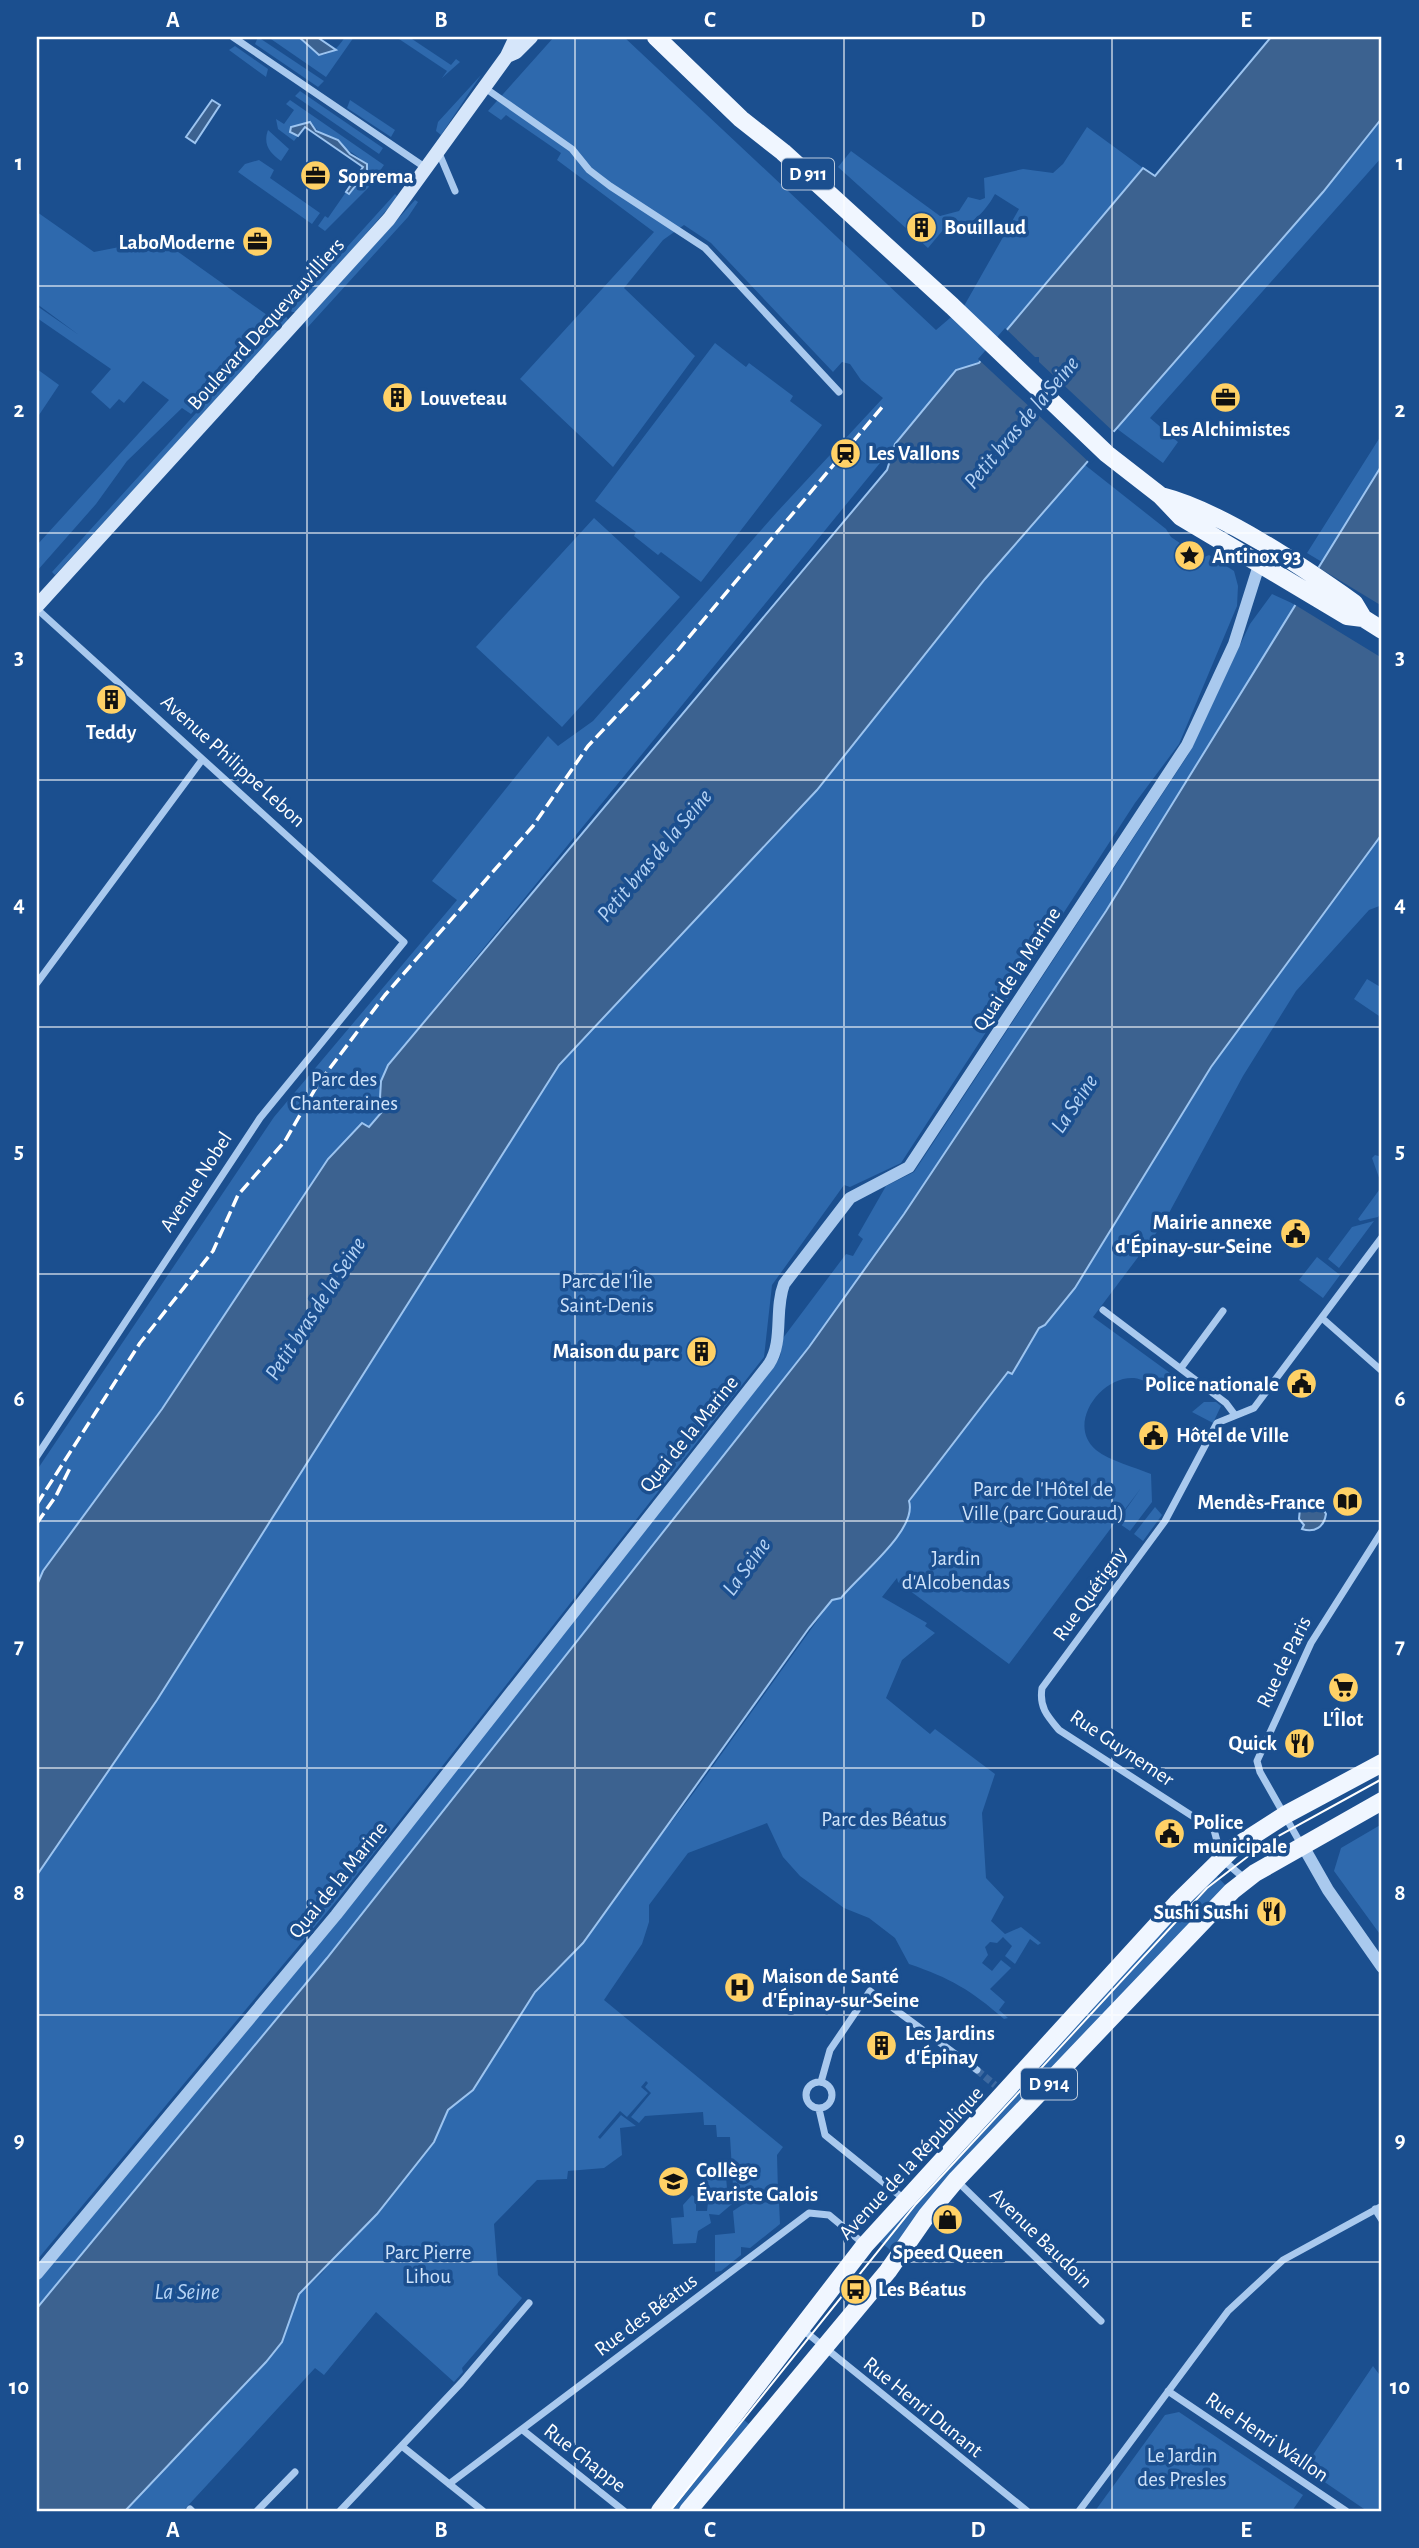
<svg xmlns="http://www.w3.org/2000/svg" width="1419" height="2548" viewBox="0 0 1419 2548" font-family="'Alegreya Sans',sans-serif">
	<style>
		.green { fill: #2e69ad }
		.water { fill: #3c6290; stroke: #9cc4f0; stroke-width: 2 }
		.pier { fill: #1b4f8f }
		.lines { fill: none; stroke-linecap: round; stroke-linejoin: round }
		.minor-tunnel { stroke: #3d69a0; stroke-width: 7; stroke-dasharray: 7 3.5; stroke-linecap: butt }
		.minor { stroke: #a9c9ee; stroke-width: 7 }
		.tertiary { stroke: #a9c9ee; stroke-width: 12 }
		.secondary { stroke: #d6e6fa; stroke-width: 14 }
		.primary { stroke: #f0f6ff; stroke-width: 18 }
		.tram { stroke: #fff; stroke-width: 2 }
		.rail { stroke: #fff; stroke-width: 3.5; stroke-dasharray: 12 5; stroke-linecap: butt }
		.grid { fill: none; stroke: #fff; stroke-width: 2; stroke-opacity: 0.55 }
		.labels { text-anchor: middle; dominant-baseline: central; stroke-width: 7; stroke-linejoin: round; paint-order: stroke }
		.shield { fill: #1b4f8f; stroke: #bbcadd; stroke-width: 2 }
		.shield-label { font-size: 19px; font-weight: bold; fill: #fff }
		.poi-label { font-size: 21px; font-weight: bold; fill: #fff; stroke: #1b4f8f; text-anchor: start }
		.street-label { font-size: 21px; fill: #fff; stroke: #1b4f8f }
		.park-label { font-size: 21px; fill: #cfe3fa; stroke: #1b4f8f }
		.water-label { font-size: 23px; font-style: italic; fill: #b5d3f5; stroke: #1b4f8f }
		.neatline { fill: none; stroke: #fff; stroke-width: 2.5 }
		.grid-label { font-size: 23px; text-anchor: middle; font-weight: bold; fill: #fff }
	</style>
	<rect width="100%" height="100%" fill="#1b4f8f"/>
	<!-- green -->
	<path class="green" d="M258 37 324 81 318 87 255 44Z
		M268 37H299L319 55C333 55 338 47 345 37H354L326 77Z
		M396 37H409L451 65 456 59 460 62 442 78 447 71Z
		M554 37H624L936 330 964 306 1019 209 995 194C984 214 967 231 943 230L928 248 838 167 851 151 940 216 959 211 968 197 980 200 985 198 984 178 1023 169 1053 173 1063 164 1087 127 1143 168 979 363 956 370 388 1065V1106L369 1127 43 1571 37 1585V1470L274 1117 457 900 432 881 548 736 558 746 593 721 777 512 883 398 861 380 850 364 842 362 833 372 711 243 684 225 663 240 624 288 695 356 613 467 520 379 654 232 557 160 561 153 506 115 501 120 488 111Z
		M235 46 268 69 266 77 229 50Z
		M481 75 441 135 436 131 438 122Z
		M300 91 383 148 379 154 295 96Z
		M290 100 384 165 368 188 325 231 318 226 325 216 328 218 346 192 352 191 368 167C359 152 316 135 312 123H303L290 132 298 136 294 141 278 129 276 119 284 124 294 110 286 104Z
		M350 100 395 130 391 137 347 108Z
		M1382 118V157L1150 418 1178 442 1163 463 1116 428 1323 192Z
		M268 130 289 149 281 161C269 152 263 144 268 130Z
		M259 160 274 170 270 178 320 213 312 224 238 172 245 164Z
		M395 194 398 197 297 312H292L290 310Z
		M415 200 418 202 408 217 307 328 305 322Z
		M37 212 94 252 160 239 274 320 191 414 182 408 127 461 96 504 37 571V545L169 400 143 381 124 403 119 399 110 409 91 392 111 369 37 318V306L79 335 37 304Z
		M285 315 289 321 55 575 52 572Z
		M715 343 746 367 749 363 793 396 790 401 822 425 701 582 661 552 658 555 634 536 636 532 595 501Z
		M37 369 59 385 37 418Z
		M1382 434V465L1322 562 1307 553Z
		M1085 465 1166 529 1171 537 1202 558 1209 555 1234 571 1238 586 1237 606 1179 744 1135 803 901 1163 850 1187 844 1185 772 1285 764 1357 337 1900 37 2260V1875L157 1700 559 1065 817 790 985 579Z
		M594 518 680 597 562 727 476 647Z
		M1272 594 1296 605 1106 911 904 1214 809 1347 327 1958 37 2308V2282L773 1368 780 1357 783 1338 846 1254 853 1256 863 1239 858 1235 886 1186 914 1172 1188 755 1250 624Z
		M1382 834V905L1369 910 1296 991 1243 1076 1163 1224 1093 1317 1170 1373 1159 1388C1152 1385 1142 1379 1134 1378 1100 1376 1066 1425 1096 1450 1110 1461 1134 1467 1151 1474L1152 1502 1130 1531 1117 1522 1141 1488 1009 1664 898 1582 897 1578 882 1597 927 1623 925 1626 935 1633 902 1660 886 1698 930 1734 935 1729 995 1774 982 1813 986 1878 1004 1897 991 1921 1005 1934 1021 1927 1041 1943 1038 1945 1030 1939 1015 1964 1005 1956 1012 1946 1003 1937 997 1943 990 1942 985 1947 988 1955 982 1963 992 1971 1001 1960 1011 1968 990 1989 1005 2002 999 2010 1008 2018 1004 2019C971 1990 950 1978 909 1964L895 1938 869 1918 844 1908 800 1876 783 1857 767 1823 688 1853 649 1905V1922L642 1944 604 2000 783 2147 777 2155 778 2192 746 2193 733 2186 730 2137H717L716 2125H704L703 2112 645 2116 639 2123 631 2117 651 2093 645 2087 648 2083 646 2081 641 2087 648 2093 627 2117 620 2111 598 2137 600 2139 621 2115 636 2126 620 2128 622 2155 604 2168 568 2171 567 2179 537 2180 494 2224 498 2275 522 2298 462 2368 463 2372 454 2382 376 2312 324 2375 315 2368 183 2511H125L282 2342 299 2294 321 2274 434 2142 448 2110 473 2090 535 1992 561 1967 695 1791 832 1600C849 1597 868 1565 877 1550 917 1488 964 1430 1008 1371L1012 1373 1039 1328 1045 1325 1075 1288 1211 1067Z
		M1367 979 1382 988V1018L1354 999Z
		M1375 1155 1382 1157V1211L1378 1217 1360 1221 1358 1219 1382 1186 1372 1158Z
		M1374 1221 1339 1268 1328 1259 1352 1227Z
		M1317 1257 1340 1275 1323 1298 1299 1280Z
		M1204 1402H1216L1221 1406 1213 1423 1192 1412Z
		M1155 1507 1162 1515 1143 1541 1134 1534Z
		M1382 1824V1937L1334 1871 1341 1848Z
		M1214 1873 1227 1887 894 2253 878 2240Z
		M719 2163H725L727 2189H731L730 2193H716L715 2188 698 2187 706 2178 720 2176Z
		M692 2195 696 2198V2211H707L708 2202 730 2201 732 2204 719 2215 709 2214 711 2223 698 2231 696 2243 673 2244 671 2218 684 2217 683 2205Z
		M779 2202 780 2224 750 2248 741 2247V2255L721 2271 715 2272V2235L735 2233 733 2211 745 2203Z
		M1373 2366 1382 2378V2504L1377 2511H1367L1304 2468Z
		M1179 2412 1303 2495 1292 2511H1095L1165 2415Z
		M737 2414 750 2425 681 2511H667Z"/>
	<!-- water -->
	<path class="water" d="M299 37H317L336 50 319 55Z
		M1271 37H1382V118L1323 192 985 579 817 790 559 1065 157 1700 37 1875V1585L43 1571 162 1409 328 1159 362 1123 369 1127 387 1106 380 1098 381 1081 388 1065 887 470 895 444 956 370 979 363 1143 168 1155 176Z
		M212 100 220 105 195 143 186 137Z
		M310 122 316 131 338 140 350 154 367 164V171L349 194 346 192 363 167 305 127 298 136 290 132 291 127Z
		M1382 465V834L1211 1067 1075 1288 1045 1325 1039 1328 1012 1374 1008 1372 909 1501C918 1530 858 1576 841 1598L832 1600 809 1628 583 1943 535 1992 473 2090 448 2110 434 2142 377 2214 299 2294 282 2342 266 2362 125 2511H37V2308L327 1958 809 1347 904 1214 1106 911Z
		M1318 1500 1326 1514C1324 1527 1315 1533 1302 1529L1304 1525 1299 1519 1300 1508Z"/>
	<!-- pier -->
	<path class="pier" d="M1005 328 1035 357H1039V362L1116 434 1091 464 978 359Z
		M1316 566 1382 606V658L1292 603Z"/>
	<g class="lines">
		<!-- minor-tunnel -->
		<path class="minor-tunnel" d="M977 2070 995 2085"/>
		<!-- minor -->
		<path class="minor" d="M233 37 426 168
			M485 88 572 149 589 170 610 186 705 248 839 392
			M439 153 455 191
			M37 609 404 942 260 1118 37 1456
			M37 983 202 760
			M1103 1310 1226 1403 1235 1415
			M1322 1318 1382 1371
			M1181 1368 1223 1311
			M1302 1846 1260 1772 1257 1761 1311 1643 1382 1531
			M1245 1879 1222 1859 1214 1830 1059 1730C1047 1716 1039 1707 1042 1688L1165 1521 1217 1423 1254 1408 1382 1237
			M806 2095a13 13 0 1 1 26 0a13 13 0 1 1-26 0Z
			M821 2082 830 2050 870 1991 977 2070
			M819 2109 825 2135 904 2199
			M957 2181 1101 2321
			M1375 2209 1382 2220
			M802 2329 1027 2511
			M1168 2391 1346 2511
			M524 2431 624 2511
			M403 2447 483 2511
			M449 2484 809 2213 829 2215 864 2244
			M190 2509 192 2511
			M257 2511 295 2472
			M340 2511 461 2383 529 2303
			M1079 2511 1228 2311 1283 2260 1382 2206"/>
		<!-- tertiary -->
		<path class="tertiary" d="M1303 1846 1328 1890 1382 1967
			M37 2274 336 1915 769 1364C784 1341 774 1310 784 1284L850 1198 909 1167 1187 745 1234 644 1259 565"/>
		<!-- secondary -->
		<path class="secondary" d="M507 56 516 52 531 37
			M37 606 389 219 507 56 516 37"/>
		<!-- primary -->
		<path class="primary" d="M656 37 741 119 783 152 952 306 1107 454 1161 496 1181 517 1347 616 1363 618 1382 630
			M1161 496C1221 511 1303 567 1354 603L1363 618
			M660 2511 865 2245 1177 1903 1232 1849 1285 1815 1382 1763
			M688 2511 888 2271 927 2215 956 2180 1232 1891 1255 1873 1382 1801"/>
		<!-- tram -->
		<path class="tram" d="M670 2511 915 2205 1207 1888 1264 1844 1382 1779"/>
		<!-- rail -->
		<path class="rail" d="M37 1504 140 1343 213 1251 238 1195 285 1141 318 1084 385 995 533 826 588 746 674 655 883 406
			M37 1523 56 1496 71 1466"/>
	</g>
	<!-- grid -->
	<path class="grid" d="M307 37V2511M575 37V2511M844 37V2511M1112 37V2511M37 286H1382M37 533H1382M37 780H1382M37 1027H1382M37 1274H1382M37 1521H1382M37 1768H1382M37 2015H1382M37 2262H1382"/>
	<!-- icons -->
	<defs>
		<symbol id="office-disc" viewBox="-11 -11 22 22"><circle r="9.5" fill="#ffd166" stroke="#1b4f8f"/><path d="M-6-3h4V-5.5h4V-3h4V5H-6ZM-1-4.5V-3h2v-1.5ZM-6 0V1H6V0Z" fill="#111"/></symbol>
		<symbol id="building-disc" viewBox="-11 -11 22 22"><circle r="9.5" fill="#ffd166" stroke="#1b4f8f"/><path d="M-4-6H4V6H1V3H-1V6H-4ZM-2.5-4.3h1.7v1.8h-1.7ZM.8-4.3h1.7v1.8H.8ZM-2.5-1h1.7V.8h-1.7ZM.8-1h1.7V.8H.8Z" fill="#111"/></symbol>
		<symbol id="station-disc" viewBox="-11 -11 22 22"><circle r="9.5" fill="#ffd166" stroke="#1b4f8f"/><path d="M-3-6H3Q5-6 5-4V2Q5 4 3 4L4.5 6H3L1.5 4h-3L-3 6H-4.5L-3 4Q-5 4-5 2V-4Q-5-6-3-6ZM-3.5-4v3h7v-3ZM-3.5 1v1.5H-2V1ZM2 1v1.5H3.5V1Z" fill="#111"/></symbol>
		<symbol id="sight-disc" viewBox="-11 -11 22 22"><circle r="9.5" fill="#ffd166" stroke="#1b4f8f"/><path d="M0-6L1.8-2.2L6-1.7L2.9 1.2L3.7 5.4L0 3.3L-3.7 5.4L-2.9 1.2L-6-1.7L-1.8-2.2Z" fill="#111"/></symbol>
		<symbol id="civic-disc" viewBox="-11 -11 22 22"><circle r="9.5" fill="#ffd166" stroke="#1b4f8f"/><path d="M-.6-6.5H3V-4.5H.6V-3L4-1V1h2V6H-6V1h2V-1L-.6-3ZM-1.2 2.5V6h2.4V2.5Z" fill="#111"/></symbol>
		<symbol id="library-disc" viewBox="-11 -11 22 22"><circle r="9.5" fill="#ffd166" stroke="#1b4f8f"/><path d="M-6-4Q-3-5.5-.7-3.5V5Q-3 3-6 4ZM6-4Q3-5.5 .7-3.5V5Q3 3 6 4Z" fill="#111"/></symbol>
		<symbol id="supermarket-disc" viewBox="-11 -11 22 22"><circle r="9.5" fill="#ffd166" stroke="#1b4f8f"/><path d="M-6-5.5h2.5l.6 2H6L4.5 2H-2.5L-4.4-4H-6ZM-1.5 3.2a1.3 1.3 0 1 0 .1 0ZM3 3.2a1.3 1.3 0 1 0 .1 0Z" fill="#111"/></symbol>
		<symbol id="restaurant-disc" viewBox="-11 -11 22 22"><circle r="9.5" fill="#ffd166" stroke="#1b4f8f"/><path d="M-5-6h1v4h1v-4h1v4h1v-4h1v5L-1.5 .5V6h-2V.5L-5-1ZM5-6V6H3V1.5H1.5Q1.5-4 5-6Z" fill="#111"/></symbol>
		<symbol id="hospital-disc" viewBox="-11 -11 22 22"><circle r="9.5" fill="#ffd166" stroke="#1b4f8f"/><path d="M-5-5h3v3.5h4V-5h3V5h-3V1.5h-4V5h-3Z" fill="#111"/></symbol>
		<symbol id="school-disc" viewBox="-11 -11 22 22"><circle r="9.5" fill="#ffd166" stroke="#1b4f8f"/><path d="M0-5L7-2L0 1L-7-2ZM-4 1L0 2.5L4 1V4Q0 6-4 4Z" fill="#111"/></symbol>
		<symbol id="shop-disc" viewBox="-11 -11 22 22"><circle r="9.5" fill="#ffd166" stroke="#1b4f8f"/><path d="M-5-2.5h2.3a2.7 3.5 0 0 1 5.4 0H5L5.5 6h-11ZM-1.5-2.5h3a1.5 2.3 0 0 0-3 0Z" fill="#111"/></symbol>
		<symbol id="bus-disc" viewBox="-11 -11 22 22"><circle r="9.5" fill="#ffd166" stroke="#1b4f8f"/><path d="M-5-6H5V4H4V6H2V4H-2V6H-4V4H-5ZM-3.5-4V0h7V-4ZM-3.5 1.2v1.5H-2V1.2ZM2 1.2v1.5H3.5V1.2Z" fill="#111"/></symbol>
	</defs>
	<g fill-rule="evenodd">
		<use href="#office-disc" x="298" y="158" width="35" height="35"/>
		<use href="#building-disc" x="904" y="210" width="35" height="35"/>
		<use href="#office-disc" x="240" y="224" width="35" height="35"/>
		<use href="#office-disc" x="1208" y="380" width="35" height="35"/>
		<use href="#building-disc" x="380" y="380" width="35" height="35"/>
		<use href="#station-disc" x="828" y="436" width="35" height="35"/>
		<use href="#sight-disc" x="1172" y="538" width="35" height="35"/>
		<use href="#building-disc" x="94" y="682" width="35" height="35"/>
		<use href="#civic-disc" x="1278" y="1216" width="35" height="35"/>
		<use href="#building-disc" x="684" y="1334" width="35" height="35"/>
		<use href="#civic-disc" x="1284" y="1366" width="35" height="35"/>
		<use href="#civic-disc" x="1136" y="1418" width="35" height="35"/>
		<use href="#library-disc" x="1330" y="1484" width="35" height="35"/>
		<use href="#supermarket-disc" x="1326" y="1670" width="35" height="35"/>
		<use href="#restaurant-disc" x="1282" y="1726" width="35" height="35"/>
		<use href="#civic-disc" x="1152" y="1816" width="35" height="35"/>
		<use href="#restaurant-disc" x="1254" y="1894" width="35" height="35"/>
		<use href="#hospital-disc" x="722" y="1970" width="35" height="35"/>
		<use href="#building-disc" x="864" y="2028" width="35" height="35"/>
		<use href="#school-disc" x="656" y="2164" width="35" height="35"/>
		<use href="#shop-disc" x="930" y="2202" width="35" height="35"/>
		<use href="#bus-disc" x="838" y="2272" width="35" height="35"/>
	</g>
	<g class="labels">
		<!-- shield labels -->
		<g class="shield">
			<rect x="782" y="158.5" width="52" height="31" rx="5"/>
			<rect x="1021" y="2068.5" width="56" height="31" rx="5"/>
		</g>
		<g class="shield-label">
			<text x="808" y="174">D 911</text>
			<text x="1049" y="2084">D 914</text>
		</g>
		<!-- poi labels -->
		<g class="poi-label">
			<text x="338" y="176">Soprema</text>
			<text x="944" y="227">Bouillaud</text>
			<text x="235" y="242" text-anchor="end">LaboModerne</text>
			<text x="420" y="398">Louveteau</text>
			<text x="1226" y="429" text-anchor="middle">Les Alchimistes</text>
			<text x="868" y="453">Les Vallons</text>
			<text x="1212" y="556">Antinox 93</text>
			<text x="111" y="732" text-anchor="middle">Teddy</text>
			<text x="1272" y="1222" text-anchor="end">Mairie annexe<tspan x="1272" dy="24">d'Épinay-sur-Seine</tspan></text>
			<text x="679" y="1351" text-anchor="end">Maison du parc</text>
			<text x="1279" y="1384" text-anchor="end">Police nationale</text>
			<text x="1176" y="1435">Hôtel de Ville</text>
			<text x="1325" y="1502" text-anchor="end">Mendès-France</text>
			<text x="1343" y="1719" text-anchor="middle">L'Îlot</text>
			<text x="1277" y="1743" text-anchor="end">Quick</text>
			<text x="1193" y="1822">Police<tspan x="1193" dy="24">municipale</tspan></text>
			<text x="1249" y="1912" text-anchor="end">Sushi Sushi</text>
			<text x="762" y="1976">Maison de Santé<tspan x="762" dy="24">d'Épinay-sur-Seine</tspan></text>
			<text x="905" y="2033">Les Jardins<tspan x="905" dy="24">d'Épinay</tspan></text>
			<text x="696" y="2170">Collège<tspan x="696" dy="24">Évariste Galois</tspan></text>
			<text x="948" y="2252" text-anchor="middle">Speed Queen</text>
			<text x="878" y="2289">Les Béatus</text>
		</g>
		<!-- street labels -->
		<g class="street-label">
			<text transform="translate(266 324) rotate(-48)">Boulevard Dequevauvilliers</text>
			<text transform="translate(233 761) rotate(42)">Avenue Philippe Lebon</text>
			<text transform="translate(1017 969) rotate(-57)">Quai de la Marine</text>
			<text transform="translate(196 1182) rotate(-57)">Avenue Nobel</text>
			<text transform="translate(689 1434) rotate(-51)">Quai de la Marine</text>
			<text transform="translate(1090 1594) rotate(-54)">Rue Quétigny</text>
			<text transform="translate(1284 1662) rotate(-64)">Rue de Paris</text>
			<text transform="translate(1122 1748) rotate(34)">Rue Guynemer</text>
			<text transform="translate(338 1880) rotate(-51)">Quai de la Marine</text>
			<text transform="translate(911 2163) rotate(-47)">Avenue de la République</text>
			<text transform="translate(1041 2238) rotate(44)">Avenue Baudoin</text>
			<text transform="translate(646 2315) rotate(-37)">Rue des Béatus</text>
			<text transform="translate(923 2407) rotate(39)">Rue Henri Dunant</text>
			<text transform="translate(1267 2437) rotate(34)">Rue Henri Wallon</text>
			<text transform="translate(585 2458) rotate(38)">Rue Chappe</text>
		</g>
		<!-- park labels -->
		<g class="park-label">
			<text x="344" y="1079">Parc des<tspan x="344" dy="24">Chanteraines</tspan></text>
			<text x="607" y="1281">Parc de l'Île<tspan x="607" dy="24">Saint-Denis</tspan></text>
			<text x="1043" y="1489">Parc de l'Hôtel de<tspan x="1043" dy="24">Ville (parc Gouraud)</tspan></text>
			<text x="956" y="1558">Jardin<tspan x="956" dy="24">d'Alcobendas</tspan></text>
			<text x="884" y="1819">Parc des Béatus</text>
			<text x="428" y="2252">Parc Pierre<tspan x="428" dy="24">Lihou</tspan></text>
			<text x="1182" y="2455">Le Jardin<tspan x="1182" dy="24">des Presles</tspan></text>
		</g>
		<!-- water labels -->
		<g class="water-label">
			<text transform="translate(1022 423) rotate(-50)">Petit bras de la Seine</text>
			<text transform="translate(655 856) rotate(-50)">Petit bras de la Seine</text>
			<text transform="translate(1075 1104) rotate(-56)">La Seine</text>
			<text transform="translate(316 1309) rotate(-57)">Petit bras de la Seine</text>
			<text transform="translate(747 1567) rotate(-54)">La Seine</text>
			<text x="187" y="2292">La Seine</text>
		</g>
	</g>
	<!-- border -->
	<rect width="1419" height="2548" fill="none" stroke="#1b4f8f" stroke-width="77"/>
	<rect x="38" y="38" width="1342" height="2472" class="neatline"/>
	<g class="grid-label">
		<text x="173" y="27">A</text>
		<text x="441" y="27">B</text>
		<text x="710" y="27">C</text>
		<text x="978" y="27">D</text>
		<text x="1246" y="27">E</text>
		<text x="19" y="170">1</text>
		<text x="1400" y="170">1</text>
		<text x="19" y="417">2</text>
		<text x="1400" y="417">2</text>
		<text x="19" y="664">3</text>
		<text x="1400" y="664">3</text>
		<text x="19" y="911">4</text>
		<text x="1400" y="911">4</text>
		<text x="19" y="1158">5</text>
		<text x="1400" y="1158">5</text>
		<text x="19" y="1406">6</text>
		<text x="1400" y="1406">6</text>
		<text x="19" y="1653">7</text>
		<text x="1400" y="1653">7</text>
		<text x="19" y="1900">8</text>
		<text x="1400" y="1900">8</text>
		<text x="19" y="2147">9</text>
		<text x="1400" y="2147">9</text>
		<text x="19" y="2394">10</text>
		<text x="1400" y="2394">10</text>
		<text x="173" y="2537">A</text>
		<text x="441" y="2537">B</text>
		<text x="710" y="2537">C</text>
		<text x="978" y="2537">D</text>
		<text x="1246" y="2537">E</text>
	</g>
</svg>
